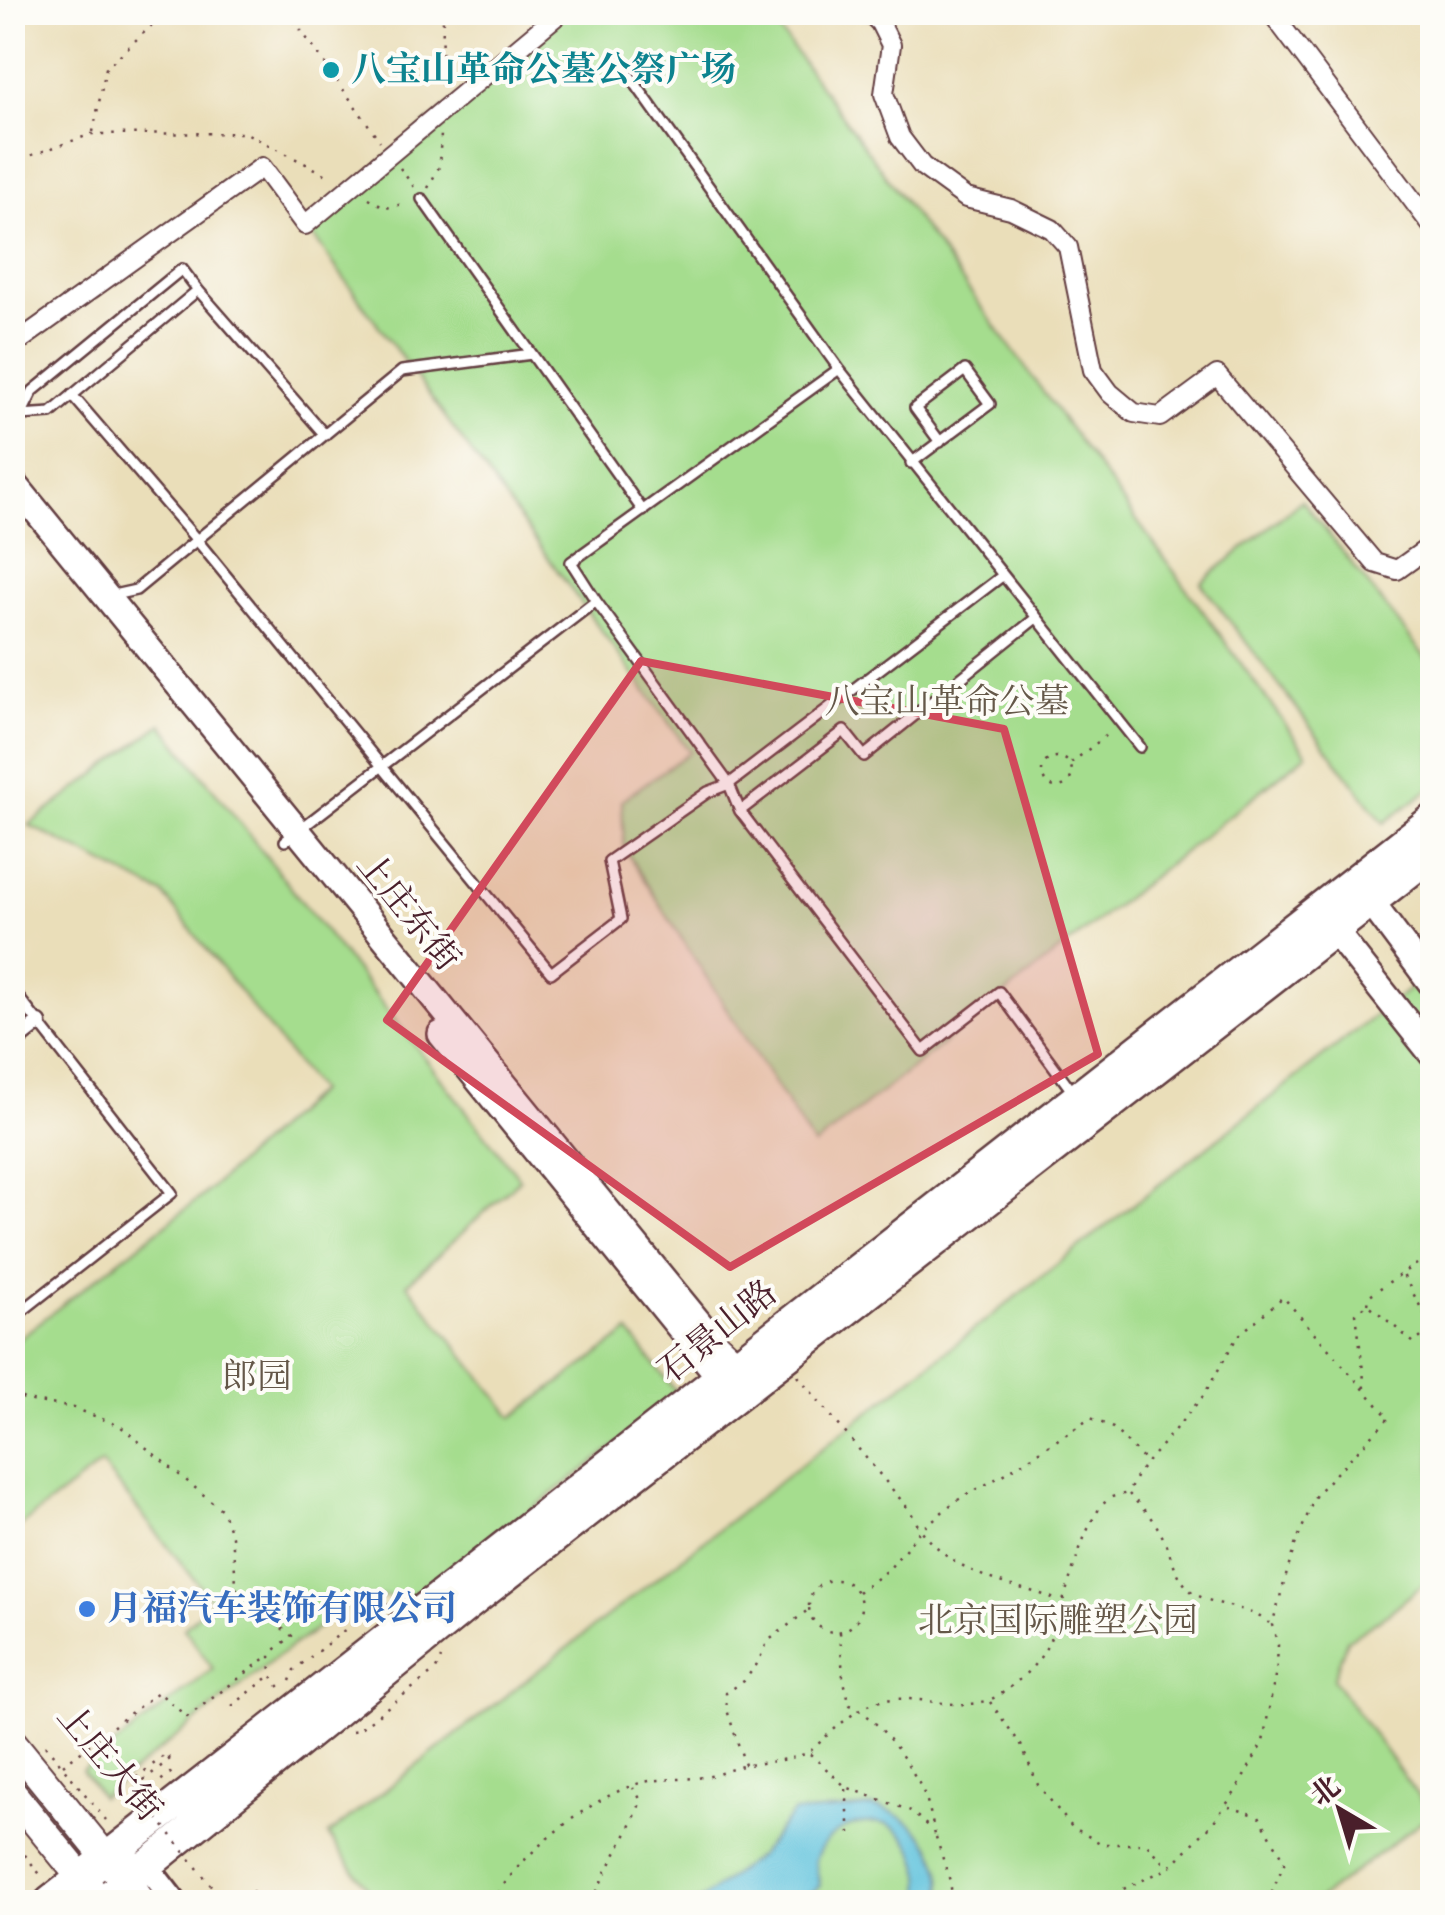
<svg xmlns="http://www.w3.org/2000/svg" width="1445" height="1915" viewBox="0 0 1445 1915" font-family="'Libre Bodoni','Noto Serif SC',serif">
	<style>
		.green { fill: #a5dd8e; stroke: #787e5c; stroke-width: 2.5 }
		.water { fill: #5fc2dd; stroke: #547084; stroke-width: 2.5 }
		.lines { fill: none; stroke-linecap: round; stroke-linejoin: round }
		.service-casing { stroke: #623c40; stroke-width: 14 }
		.pedestrian-casing { stroke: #623c40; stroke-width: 19 }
		.minor-casing { stroke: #623c40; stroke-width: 22 }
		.tertiary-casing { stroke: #623c40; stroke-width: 28 }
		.secondary-casing { stroke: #623c40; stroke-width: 30 }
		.primary-casing { stroke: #623c40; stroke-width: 32 }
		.trunk-casing { stroke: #623c40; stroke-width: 35 }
		.path { stroke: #623c40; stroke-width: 2.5; stroke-dasharray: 2.5 8; stroke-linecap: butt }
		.service { stroke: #fff; stroke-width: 9 }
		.pedestrian { stroke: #fff; stroke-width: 14 }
		.minor { stroke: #fff; stroke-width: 18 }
		.tertiary { stroke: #fff; stroke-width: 22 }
		.secondary { stroke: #fff; stroke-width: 25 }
		.primary { stroke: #fff; stroke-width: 28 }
		.trunk { stroke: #fff; stroke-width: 30 }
		.path-bridge { stroke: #623c40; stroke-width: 2.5; stroke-dasharray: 2.5 8; stroke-linecap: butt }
		.marked { fill: #d1495b; fill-opacity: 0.2; stroke: #d1495b; stroke-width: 8; stroke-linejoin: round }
		.culture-dot { fill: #0f9aa8; stroke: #fdfcf7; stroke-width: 4 }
		.shop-dot { fill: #3f7fe0; stroke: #fdfcf7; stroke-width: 4 }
		.labels { text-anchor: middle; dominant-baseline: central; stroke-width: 8; stroke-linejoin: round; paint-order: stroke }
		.culture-label { font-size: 35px; font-weight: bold; fill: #0d838f; stroke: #fdfcf7; text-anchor: start }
		.park-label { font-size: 35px; fill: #655849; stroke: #fdfcf7 }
		.street-label { font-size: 35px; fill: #4a1f2b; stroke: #fdfcf7 }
		.shop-label { font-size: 35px; font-weight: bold; fill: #366cbe; stroke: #fdfcf7; text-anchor: start }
	</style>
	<rect width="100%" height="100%" fill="#fdfcf7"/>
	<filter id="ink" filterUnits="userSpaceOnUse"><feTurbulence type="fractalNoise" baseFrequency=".01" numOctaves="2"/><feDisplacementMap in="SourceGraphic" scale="20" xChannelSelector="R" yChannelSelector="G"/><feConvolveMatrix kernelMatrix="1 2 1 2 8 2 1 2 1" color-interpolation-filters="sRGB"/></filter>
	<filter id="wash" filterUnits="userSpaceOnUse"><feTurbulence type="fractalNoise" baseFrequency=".0048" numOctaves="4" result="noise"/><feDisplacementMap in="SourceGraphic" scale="40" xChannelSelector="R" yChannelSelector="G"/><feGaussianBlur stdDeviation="2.25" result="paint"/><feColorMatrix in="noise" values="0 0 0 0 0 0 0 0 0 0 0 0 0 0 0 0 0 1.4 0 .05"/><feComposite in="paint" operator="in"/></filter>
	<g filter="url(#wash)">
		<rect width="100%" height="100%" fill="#eadeb9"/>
		<!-- green -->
		<path class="green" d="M561 13H767L1307 754 814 1146 624 848 622 800 690 752 305 225Z
			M1302 500 1432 666V787L1384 823 1201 583Z
			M162 724 520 1179 407 1284 513 1417 629 1332 680 1397 419 1595 360 1598 278 1656 101 1797 82 1770 213 1669 184 1628 212 1601 101 1464 13 1531V1343L201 1197 318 1091 163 894 29 825Z
			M1432 971V1577L1390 1612 1347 1640 1333 1679 1431 1814 1315 1902H378L328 1835Z"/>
		<!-- water -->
		<path class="water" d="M872 1807C917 1813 949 1858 942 1902H917C930 1880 913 1830 885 1824 855 1818 825 1832 815 1860L820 1886 800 1902H698L759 1855 793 1813Z"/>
	</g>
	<g filter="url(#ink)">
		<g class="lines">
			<defs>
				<path id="service" d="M619 61 839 369 1140 747
					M422 199 643 511
					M198 290 325 435
					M72 395 196 539 551 973 621 919 609 861 708 792 729 784 596 601
					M12 422 21 415 33 391 182 269 198 290 51 413 21 415
					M911 463 990 404 965 370 915 408 940 442
					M1002 576 729 784 740 811 844 731 864 756 1036 618
					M109 596 136 590 402 371 532 354
					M740 811 923 1051 999 992 1075 1095
					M285 841 596 601 571 562 839 369
					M12 989 172 1193 12 1319"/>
				<path id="pedestrian" d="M12 1044 39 1023"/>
				<path id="minor" d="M869 12 880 23 891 45 884 94 900 137 922 166 966 198 1011 209 1052 229 1068 247 1093 370 1110 393 1134 413 1160 417 1217 375 1375 563 1397 570 1432 545
					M1271 12 1432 226
					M12 346 262 167 305 225 561 12"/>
				<path id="tertiary" d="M135 1863 147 1866 175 1902"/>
				<path id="secondary" d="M12 481 717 1345 748 1374
					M1370 901 1432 984
					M1333 929 1432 1054
					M441 1034 731 1391"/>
				<path id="primary" d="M12 1742 142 1902
					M12 1793 101 1902"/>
				<path id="trunk" d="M50 1902 1432 820
					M102 1902 464 1608 1432 854"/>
			</defs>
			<!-- service casing -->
			<use href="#service" class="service-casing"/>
			<!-- pedestrian casing -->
			<use href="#pedestrian" class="pedestrian-casing"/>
			<!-- minor casing -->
			<use href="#minor" class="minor-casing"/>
			<!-- tertiary casing -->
			<use href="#tertiary" class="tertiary-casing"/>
			<!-- secondary casing -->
			<use href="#secondary" class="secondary-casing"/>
			<!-- primary casing -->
			<use href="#primary" class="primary-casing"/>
			<!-- trunk casing -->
			<use href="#trunk" class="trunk-casing"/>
			<!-- path -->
			<path class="path" d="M288 12 380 141
				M442 86 443 12
				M93 132 106 68 166 12
				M12 162 92 134 246 133 331 177
				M400 168 416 190
				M428 188 439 167 441 134
				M369 198 386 208 407 203
				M1042 772a15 15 0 1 1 30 0a15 15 0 1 1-30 0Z
				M1071 763 1112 731
				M1368 1304 1370 1295 1401 1274
				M798 1376 911 1512C925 1546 964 1571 1000 1582 1020 1589 1040 1592 1059 1601
				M1365 1388 1356 1313 1368 1304 1414 1343 1432 1328 1402 1273 1422 1261 1432 1269
				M12 1393 26 1400 74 1408 120 1426 222 1510 232 1536 237 1594 292 1636 271 1653
				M1129 1494C1138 1504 1149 1514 1156 1525 1170 1545 1174 1581 1195 1594 1218 1607 1248 1606 1269 1623
				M809 1606a26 26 0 1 1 52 0a26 26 0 1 1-52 0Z
				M858 1592 890 1568 919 1532 954 1502 1003 1475 1091 1418 1113 1428 1147 1463
				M840 1632 843 1677 850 1705C877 1715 914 1769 925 1796 930 1808 932 1822 935 1835
				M290 1681 294 1670 375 1606 392 1603
				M990 1702 1021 1745 1038 1785 1072 1827 1102 1844H1147L1168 1867
				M232 1706 270 1676
				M12 1709 26 1724
				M352 1731 358 1730 436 1670 441 1658
				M45 1745 106 1820
				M810 1754 846 1787 911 1811 932 1830
				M170 1759 166 1754 135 1779 146 1793 170 1773 172 1775
				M63 1765 158 1692 187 1717 270 1655 271 1675 281 1689
				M745 1765 727 1710 726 1693 744 1681 757 1664 768 1641 808 1610
				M846 1789 850 1833
				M1229 1807 1259 1816 1285 1861 1268 1902
				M936 1837 950 1881 953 1902
				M12 1838 42 1877
				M235 1902 251 1890 259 1902
				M493 1902C516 1857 593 1794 644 1782 664 1778 684 1780 704 1777 718 1776 733 1767 748 1765 766 1762 790 1760 807 1753 813 1750 819 1743 824 1738 840 1725 860 1705 880 1701 922 1691 967 1720 1005 1691 1020 1680 1037 1665 1046 1648 1064 1616 1080 1514 1112 1497 1117 1495 1122 1495 1127 1493
				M593 1902C605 1866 630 1836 641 1800L633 1788
				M1095 1902 1169 1868 1212 1824 1236 1791 1263 1742 1277 1665 1278 1645 1272 1625 1294 1548 1316 1494 1389 1418 1283 1297 1237 1337 1204 1395 1138 1473 1128 1493"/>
			<!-- service -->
			<use href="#service" class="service"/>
			<!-- pedestrian -->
			<use href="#pedestrian" class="pedestrian"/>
			<!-- minor -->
			<use href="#minor" class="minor"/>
			<!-- tertiary -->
			<use href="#tertiary" class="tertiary"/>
			<!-- secondary -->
			<use href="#secondary" class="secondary"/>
			<!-- primary -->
			<use href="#primary" class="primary"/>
			<!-- trunk -->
			<use href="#trunk" class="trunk"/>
			<!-- path-bridge -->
			<path class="path-bridge" d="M170 1759 134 1788 224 1902"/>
		</g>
	</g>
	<!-- marked area -->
	<path class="marked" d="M641 661 1004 729 1098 1054 730 1267 387 1020Z"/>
	<!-- markers -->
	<circle class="culture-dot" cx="331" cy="70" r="10"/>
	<circle class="shop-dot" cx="87" cy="1609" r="10"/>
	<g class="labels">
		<!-- culture labels -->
		<g class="culture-label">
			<text x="351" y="70">八宝山革命公墓公祭广场</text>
		</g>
		<!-- park labels -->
		<g class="park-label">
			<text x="947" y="702">八宝山革命公墓</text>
			<text x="257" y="1377">郎园</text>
			<text x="1058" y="1621">北京国际雕塑公园</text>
		</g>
		<!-- street labels -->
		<g class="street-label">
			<text transform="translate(408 912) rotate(51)">上庄东街</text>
			<text transform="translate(718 1332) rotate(-39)">石景山路</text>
			<text transform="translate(109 1763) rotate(50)">上庄大街</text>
		</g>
		<!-- shop labels -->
		<g class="shop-label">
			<text x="107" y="1609">月福汽车装饰有限公司</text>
		</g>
	</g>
	<!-- margin -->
	<rect width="1445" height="1915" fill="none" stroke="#fdfcf7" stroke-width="50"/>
	<!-- north arrow -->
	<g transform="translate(1340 1810) rotate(322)" stroke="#fdfcf7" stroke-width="8" paint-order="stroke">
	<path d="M0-8L18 38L0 25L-18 38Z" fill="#4a1f2b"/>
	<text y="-15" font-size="28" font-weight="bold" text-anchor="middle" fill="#4a1f2b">北</text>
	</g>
</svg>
